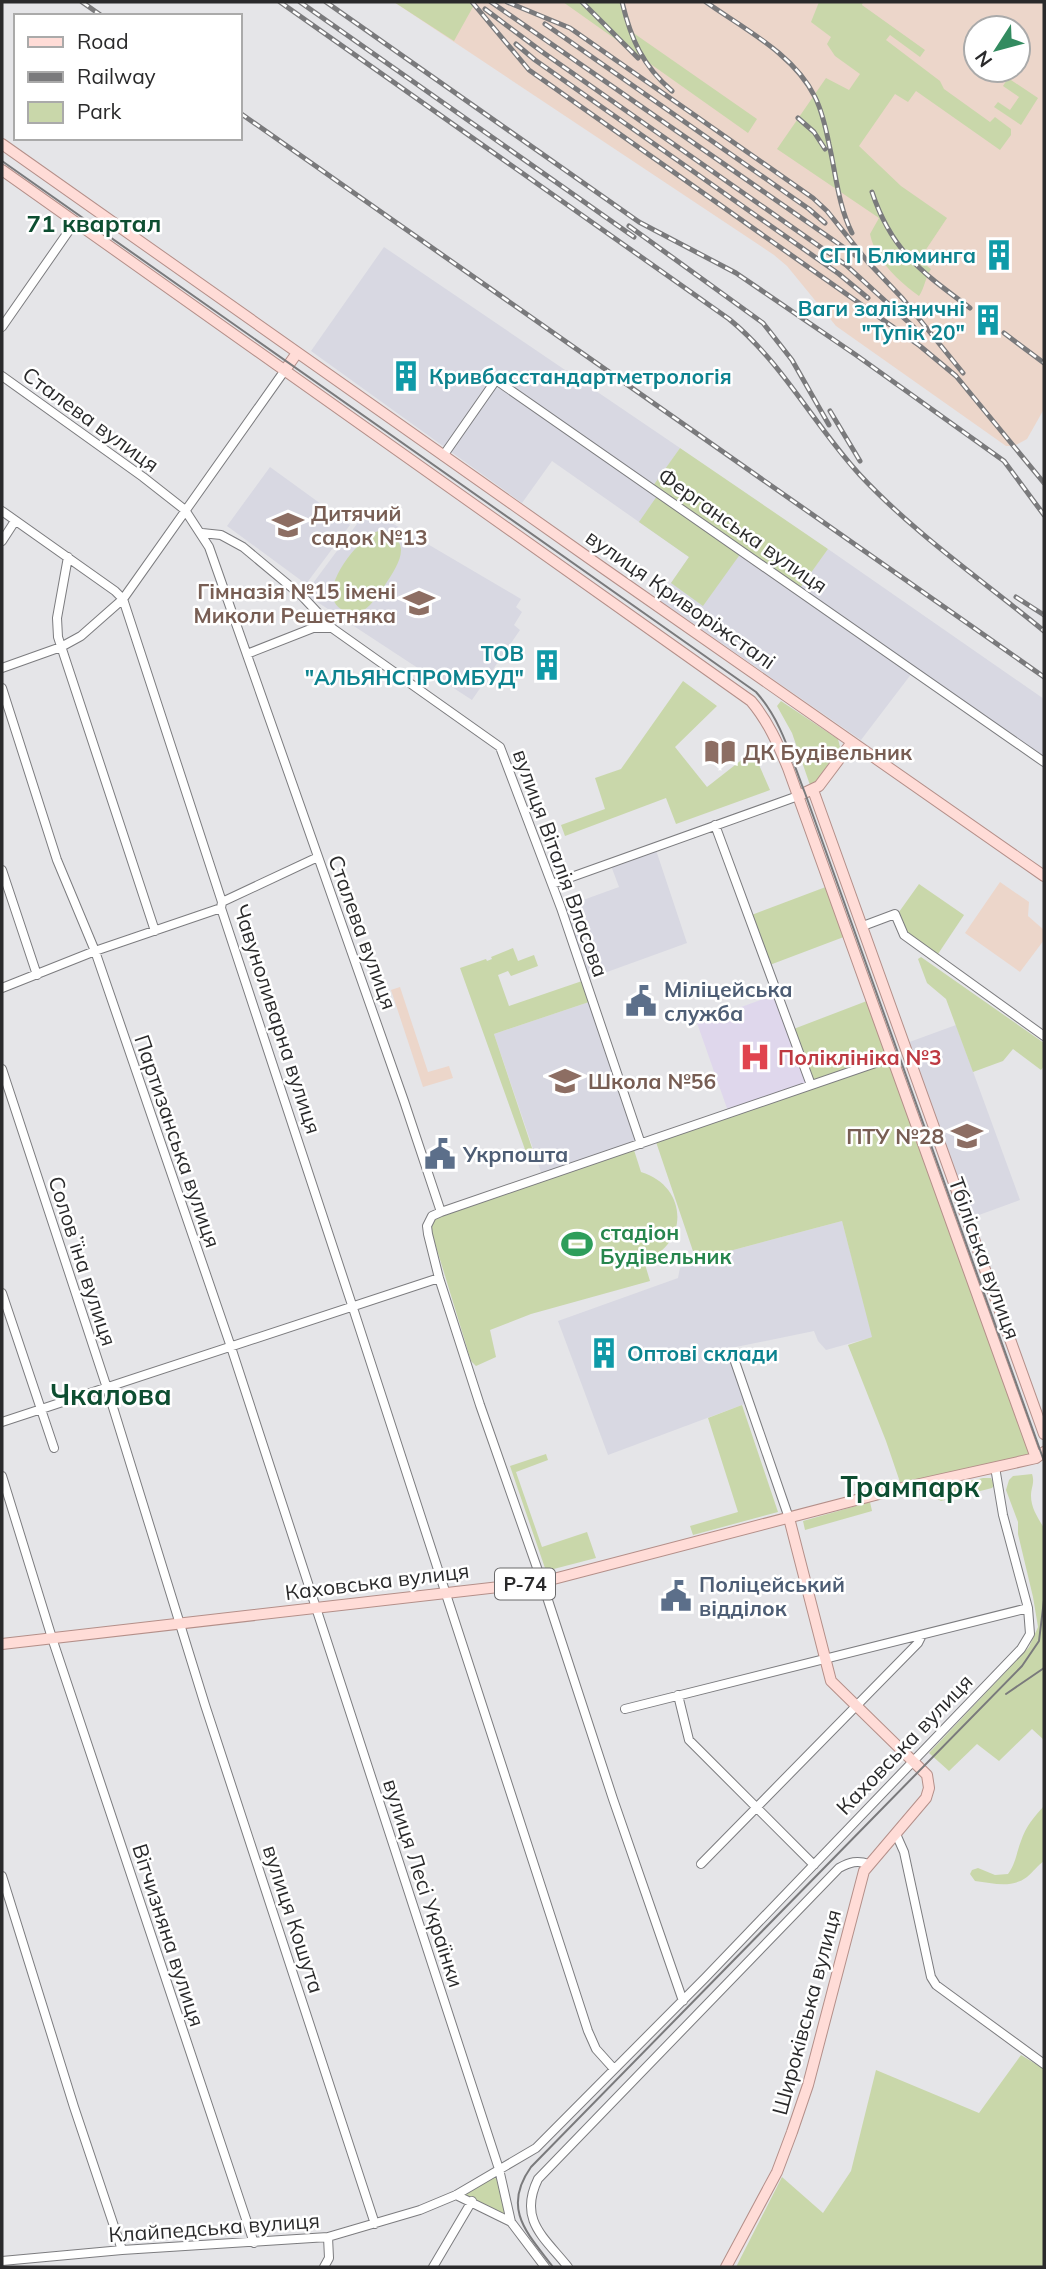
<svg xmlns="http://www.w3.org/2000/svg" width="1046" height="2269" viewBox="0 0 1046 2269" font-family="Mulish,sans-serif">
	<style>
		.built { fill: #d8d8e2 }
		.industrial { fill: #ecd6ca; fill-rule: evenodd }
		.medical { fill: #dfd7ec }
		.green { fill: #c9d7aa }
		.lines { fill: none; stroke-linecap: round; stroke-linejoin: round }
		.minor-casing { stroke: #7c7c7f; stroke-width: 10 }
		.major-casing { stroke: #b48f89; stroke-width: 12 }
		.minor { stroke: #fff; stroke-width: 8 }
		.major { stroke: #ffdcd7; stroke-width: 10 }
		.tram { stroke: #7a7a7c; stroke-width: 2 }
		.rail-casing { stroke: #7a7a7c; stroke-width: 5 }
		.rail { stroke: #fff; stroke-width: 2.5; stroke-dasharray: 8; stroke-linecap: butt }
		.labels { text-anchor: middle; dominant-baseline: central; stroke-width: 5; stroke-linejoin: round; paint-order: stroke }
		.shield { fill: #fff; stroke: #6a6a6b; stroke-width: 2 }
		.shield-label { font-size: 19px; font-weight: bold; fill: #2a2a2b }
		.culture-label { font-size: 21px; font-weight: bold; fill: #0d838f; stroke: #fff; text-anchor: end }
		.street-label { font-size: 21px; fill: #2a2a2b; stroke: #fff }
		.education-label { font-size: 21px; font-weight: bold; fill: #785e54; stroke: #fff; text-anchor: start }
		.service-label { font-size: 21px; font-weight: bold; fill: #4e5e75; stroke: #fff; text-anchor: start }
		.health-label { font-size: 21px; font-weight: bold; fill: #be3a42; stroke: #fff; text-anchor: start }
		.leisure-label { font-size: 21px; font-weight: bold; fill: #27864d; stroke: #fff; text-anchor: start }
		.quarter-label { font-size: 24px; font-weight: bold; fill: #0d4e31; stroke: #fff }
		.district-label { font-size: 28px; font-weight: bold; fill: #0d4e31; stroke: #fff }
	</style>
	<rect width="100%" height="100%" fill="#e5e5e8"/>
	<!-- built -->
	<path class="built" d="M384 247 680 448 654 486 800 587 828 549 1044 699V766L912 673 861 740 659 600 689 557 552 461 522 503 311 351Z
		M270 467 350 525 306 584 227 526Z
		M368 509 521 599 516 607 522 612 514 625 520 630 472 700 432 674 430 676 305 594Z
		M655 847 687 943 585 980 561 908 619 887 610 863Z
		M592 1001 641 1144 543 1178 494 1034Z
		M956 1025 1020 1200 968 1219 904 1044Z
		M842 1221 873 1337 826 1350 818 1341 814 1331 731 1348 750 1402 608 1455 558 1321 678 1278 680 1268 696 1260Z"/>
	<!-- industrial -->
	<path class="industrial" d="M394 2H1044V409L1027 439 1014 446H1006L836 326 787 266 774 255ZM976 28H1018V70H976Z
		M1000 882 1029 902 1028 916 1044 930V940L1020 972 965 933Z
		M400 987 428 1072 449 1066 453 1078 423 1087 391 990Z"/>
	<!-- medical -->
	<path class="medical" d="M777 994 811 1085 729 1114 697 1023Z"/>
	<!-- green -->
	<path class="green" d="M394 2H472L474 5 454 41Z
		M563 2H624L632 32 757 119 748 133Z
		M819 2H863L862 5 925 50 920 57 890 35 886 40 940 81 944 89 990 122 995 117 1011 129V135L1000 150 916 91 908 102 895 94 859 146 901 186 947 218 919 260 931 269C925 278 925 287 919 296 898 281 875 259 870 234L879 218 777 149 826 78 849 90 860 74 835 56 827 44 831 37 811 22Z
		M1008 78 1038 98 1021 125 994 107 998 102 1010 110 1019 97 1003 86Z
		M680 448 828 549 800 588 653 486Z
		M657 496 741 553 703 606 671 583 689 557 639 522Z
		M379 531C416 539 398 565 385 585 379 593 373 604 364 610 359 613 354 614 348 612 306 600 361 534 379 531Z
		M683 681 717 706 675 747 707 787 753 751 770 790 676 824 666 798 565 836 561 825 605 809 595 778 621 769Z
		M781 701 838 739 840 747 815 783 810 785 792 733 777 706Z
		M919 884 964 915 938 954 907 932 899 912Z
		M831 885 849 935 767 966 749 916Z
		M513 948 518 961 534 955 538 966 511 976 508 971 498 975 509 1006 585 980 592 1001 494 1034 534 1154 527 1155 460 968 486 959 487 961 492 959 491 957Z
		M921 957 1044 1043V1066L1041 1070 1013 1049 1003 1061 973 1072 946 999 927 983 918 959Z
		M872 999 1036 1458 902 1488 886 1441 848 1345 872 1337 842 1221 696 1260 655 1139 811 1086 791 1030Z
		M634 1150 641 1172C688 1186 690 1244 644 1261L650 1281 531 1314 490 1330 496 1357 476 1366 471 1361 431 1230 434 1219Z
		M742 1405 778 1512 693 1535 690 1526 738 1512 708 1418Z
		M546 1454 548 1460 516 1472 542 1547 587 1532 596 1558 546 1571 510 1466Z
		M1032 1474C1035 1483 1031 1487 1031 1496 1031 1508 1038 1518 1044 1528V1740L1032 1729 999 1761 977 1744 949 1771 929 1753 1029 1647 1038 1627 1033 1597 1018 1534V1522L1006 1490 1009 1480 1013 1476Z
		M983 1478H991L994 1485 992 1488 941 1501 932 1496 935 1489Z
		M870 1502 872 1511 805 1530 803 1521Z
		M1044 1806C1044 1824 1044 1842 1044 1861 1038 1865 1033 1872 1027 1877 1011 1889 993 1883 975 1881L970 1874 972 1870 978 1868 995 1875 1008 1874C1016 1863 1016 1854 1021 1841 1026 1826 1034 1817 1044 1806Z
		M1021 2055 1044 2069V2267H736L782 2177 823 2213 851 2171 876 2070 979 2113Z
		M499 2169 511 2222 456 2195Z"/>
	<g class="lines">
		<defs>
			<path id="minor" d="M2 327 75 222
				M2 376 143 477 185 510 209 547 404 1101 441 1212 432 1216 427 1226 428 1234 439 1278 480 1405 542 1582 613 1799 683 2001
				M443 456 496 380 1044 762
				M2 511 115 591 123 599 222 902 221 908 353 1308 588 2031 596 2049 614 2069
				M202 533 221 535 243 547 303 597 332 628 500 747 561 908 641 1144
				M2 541 15 521
				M68 557 57 618 58 637 155 931
				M247 654 313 628H332
				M2 668 61 647 81 636 123 599 285 370
				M2 688 57 860 95 951 231 1347 499 2169 511 2222
				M715 825 811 1085
				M2 870 37 975
				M552 884 798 796
				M222 902 318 857
				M863 926 895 914 904 935 1044 1036
				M2 988 95 951 221 908
				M2 1069 107 1388 205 1705 375 2224
				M441 1212 893 1057
				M2 1293 54 1448
				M732 1353 789 1518
				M2 1422 439 1278
				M2 1476 52 1638 254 2243
				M678 1695 689 1740 814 1865
				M625 1709 1028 1608
				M896 1834 904 1852 931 1977 936 1985 1044 2064
				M701 1864 918 1643 922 1635
				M2 1876 74 2107 122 2250
				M456 2195 511 2222 545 2267
				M2 2261 122 2250 328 2237 420 2210 456 2195 536 2148 705 1978 1021 1649 1030 1634 1028 1608 1003 1515 995 1467
				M324 2267 329 2258 328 2237
				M433 2267 472 2201
				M568 2267C544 2237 518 2220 538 2179L839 1868C850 1862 857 1860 869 1864"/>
			<path id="major" d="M2 144 603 568 1044 876
				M2 170 751 701C768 721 778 744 788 768L1036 1458
				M285 370 297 353
				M813 790 1044 1434
				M798 796 819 786 852 742
				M2 1644 542 1582 902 1488 1036 1458 1044 1452
				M726 2267 777 2172 792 2132 808 2085 864 1871 926 1798 929 1788 927 1775 831 1681 789 1518"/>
		</defs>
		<!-- minor casing -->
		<use href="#minor" class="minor-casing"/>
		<!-- major casing -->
		<use href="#major" class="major-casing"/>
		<!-- minor -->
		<use href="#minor" class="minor"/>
		<!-- major -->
		<use href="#major" class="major"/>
		<!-- tram -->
		<path class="tram" d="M2 161 756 692C782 721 791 758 805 793L1044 1461
			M1006 1694 1044 1668
			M553 2267C528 2234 501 2209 531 2167L1022 1666 1039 1641 1044 1600"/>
		<defs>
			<path id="rail" d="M82 2 102 16
				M280 2 729 319C782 362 814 425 860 475 915 534 982 580 1044 631
				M300 2 634 237
				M326 2 639 222 736 273 856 355 1004 461 1044 515
				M472 2 529 70 920 346 956 376 1044 483
				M491 2 859 258
				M507 2 570 28 813 198 827 211 867 261 903 299 963 373
				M582 2 638 58
				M622 2C631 39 642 65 672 91
				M706 2C744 29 794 54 815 97 822 111 826 129 829 144 836 174 838 205 852 233
				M485 9 541 51 846 265 917 330
				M545 24 809 209 825 223
				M516 44 535 60 839 274 868 298
				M240 113 1044 677
				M798 118 814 132 825 149
				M872 192C892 252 922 272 970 308
				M629 226 763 323 792 360 829 425
				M1004 333 1044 363
				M830 411 860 461
				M1016 597 1044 615"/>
		</defs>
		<!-- rail casing -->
		<use href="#rail" class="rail-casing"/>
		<!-- rail -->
		<use href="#rail" class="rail"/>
	</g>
	<!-- icons -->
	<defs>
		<symbol id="building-bare" viewBox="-9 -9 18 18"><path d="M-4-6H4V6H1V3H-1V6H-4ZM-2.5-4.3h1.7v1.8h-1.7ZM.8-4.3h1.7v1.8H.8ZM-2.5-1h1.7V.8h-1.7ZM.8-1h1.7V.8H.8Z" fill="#0f9aa8" stroke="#fff" stroke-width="2.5" paint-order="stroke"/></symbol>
		<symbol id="school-bare" viewBox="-9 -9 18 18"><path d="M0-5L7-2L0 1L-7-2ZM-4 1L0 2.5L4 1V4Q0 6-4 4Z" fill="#8d6e63" stroke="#fff" stroke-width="2.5" paint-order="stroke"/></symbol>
		<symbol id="library-bare" viewBox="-9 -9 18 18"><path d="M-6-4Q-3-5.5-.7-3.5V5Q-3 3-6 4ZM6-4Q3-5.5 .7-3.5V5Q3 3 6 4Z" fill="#8d6e63" stroke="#fff" stroke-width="2.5" paint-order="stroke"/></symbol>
		<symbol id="civic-bare" viewBox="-9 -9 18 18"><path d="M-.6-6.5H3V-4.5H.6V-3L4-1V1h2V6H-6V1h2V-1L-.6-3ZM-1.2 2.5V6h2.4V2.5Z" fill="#5c6f8a" stroke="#fff" stroke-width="2.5" paint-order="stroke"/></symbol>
		<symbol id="hospital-bare" viewBox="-9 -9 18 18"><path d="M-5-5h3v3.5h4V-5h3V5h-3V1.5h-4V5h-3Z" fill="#e0444e" stroke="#fff" stroke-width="2.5" paint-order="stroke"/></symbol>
		<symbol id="university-bare" viewBox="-9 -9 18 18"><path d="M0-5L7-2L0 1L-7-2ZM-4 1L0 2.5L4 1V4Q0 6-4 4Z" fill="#8d6e63" stroke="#fff" stroke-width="2.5" paint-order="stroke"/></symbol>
		<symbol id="stadium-bare" viewBox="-9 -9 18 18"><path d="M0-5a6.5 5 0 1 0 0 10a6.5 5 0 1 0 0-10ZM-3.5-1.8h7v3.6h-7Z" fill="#2e9e5b" stroke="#fff" stroke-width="2.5" paint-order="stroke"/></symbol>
	</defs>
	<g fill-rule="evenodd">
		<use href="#building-bare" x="977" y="233" width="44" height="44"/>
		<use href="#building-bare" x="966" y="298" width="44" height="44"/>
		<use href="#building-bare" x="384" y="354" width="44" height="44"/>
		<use href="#school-bare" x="266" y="503" width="44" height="44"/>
		<use href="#school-bare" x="397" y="581" width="44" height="44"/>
		<use href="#building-bare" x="525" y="643" width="44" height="44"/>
		<use href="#library-bare" x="698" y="730" width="44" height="44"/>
		<use href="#civic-bare" x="619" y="979" width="44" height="44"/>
		<use href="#hospital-bare" x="733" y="1035" width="44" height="44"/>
		<use href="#school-bare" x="543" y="1059" width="44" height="44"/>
		<use href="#university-bare" x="945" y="1114" width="44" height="44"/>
		<use href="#civic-bare" x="418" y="1132" width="44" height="44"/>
		<use href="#stadium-bare" x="555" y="1222" width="44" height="44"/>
		<use href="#building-bare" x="582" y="1331" width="44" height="44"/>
		<use href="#civic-bare" x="654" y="1574" width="44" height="44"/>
	</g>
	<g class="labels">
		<!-- shield labels -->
		<rect class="shield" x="495" y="1568.5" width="60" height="31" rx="5"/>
		<g class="shield-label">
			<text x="525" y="1584">Р-74</text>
		</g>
		<!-- culture labels -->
		<g class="culture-label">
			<text x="976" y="255">СГП Блюминга</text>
			<text x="965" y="308">Ваги залізничні<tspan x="965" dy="24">"Тупік 20"</tspan></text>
			<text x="429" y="376" text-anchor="start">Кривбасстандартметрологія</text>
			<text x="524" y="653">ТОВ<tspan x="524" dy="24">"АЛЬЯНСПРОМБУД"</tspan></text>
			<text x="627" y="1353" text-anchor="start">Оптові склади</text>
		</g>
		<!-- street labels -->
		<g class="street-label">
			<text transform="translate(91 419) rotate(36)">Сталева вулиця</text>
			<text transform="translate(743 530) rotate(35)">Ферганська вулиця</text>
			<text transform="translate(681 599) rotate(35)">вулиця Криворіжсталі</text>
			<text transform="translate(561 863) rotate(70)">вулиця Віталія Власова</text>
			<text transform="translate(363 932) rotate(70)">Сталева вулиця</text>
			<text transform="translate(278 1019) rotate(72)">Чавуноливарна вулиця</text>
			<text transform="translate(178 1141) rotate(71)">Партизанська вулиця</text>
			<text transform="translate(985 1258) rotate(70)">Тбіліська вулиця</text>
			<text transform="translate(83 1261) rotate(72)">Соловʼїна вулиця</text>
			<text transform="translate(377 1581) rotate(-7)">Каховська вулиця</text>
			<text transform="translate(904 1744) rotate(-46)">Каховська вулиця</text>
			<text transform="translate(424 1883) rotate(72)">вулиця Лесі Українки</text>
			<text transform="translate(294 1919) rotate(72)">вулиця Кошута</text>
			<text transform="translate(169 1935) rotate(72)">Вітчизняна вулиця</text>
			<text transform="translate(806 2012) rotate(-75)">Широківська вулиця</text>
			<text transform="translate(214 2227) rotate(-4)">Клайпедська вулиця</text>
		</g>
		<!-- education labels -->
		<g class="education-label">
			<text x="311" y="513">Дитячий<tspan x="311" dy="24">садок №13</tspan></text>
			<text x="396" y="591" text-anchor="end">Гімназія №15 імені<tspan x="396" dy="24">Миколи Решетняка</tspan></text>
			<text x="743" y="752">ДК Будівельник</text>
			<text x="588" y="1081">Школа №56</text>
			<text x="944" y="1136" text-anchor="end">ПТУ №28</text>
		</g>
		<!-- service labels -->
		<g class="service-label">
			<text x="664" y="989">Міліцейська<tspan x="664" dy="24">служба</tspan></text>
			<text x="463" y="1154">Укрпошта</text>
			<text x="699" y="1584">Поліцейський<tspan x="699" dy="24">відділок</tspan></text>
		</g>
		<!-- health labels -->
		<g class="health-label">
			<text x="778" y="1057">Поліклініка №3</text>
		</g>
		<!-- leisure labels -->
		<g class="leisure-label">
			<text x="600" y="1232">стадіон<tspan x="600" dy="24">Будівельник</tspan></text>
		</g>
		<!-- quarter labels -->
		<g class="quarter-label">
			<text x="94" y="223">71 квартал</text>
		</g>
		<!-- district labels -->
		<g class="district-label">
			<text x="111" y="1394">Чкалова</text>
			<text x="910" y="1486">Трампарк</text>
		</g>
	</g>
	<!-- border -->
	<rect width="1046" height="2269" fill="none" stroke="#2a2a2b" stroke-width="7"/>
	<!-- legend -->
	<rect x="14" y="14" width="228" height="126" fill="#ffffff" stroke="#aaaaaa" stroke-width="2"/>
	<rect x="28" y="37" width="35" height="10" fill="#ffdcd7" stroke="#aaaaaa" stroke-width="2"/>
	<text x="77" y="49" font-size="21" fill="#2a2a2b">Road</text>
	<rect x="28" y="72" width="35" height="10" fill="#7a7a7c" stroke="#aaaaaa" stroke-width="2"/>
	<text x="77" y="84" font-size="21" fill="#2a2a2b">Railway</text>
	<rect x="28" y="102" width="35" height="21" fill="#c9d7aa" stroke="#aaaaaa" stroke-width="2"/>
	<text x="77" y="119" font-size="21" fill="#2a2a2b">Park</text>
	<!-- north arrow -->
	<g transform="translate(997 49) rotate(234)"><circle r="33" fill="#ffffff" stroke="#aaaaaa" stroke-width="2"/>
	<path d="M0-5L12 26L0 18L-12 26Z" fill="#338b60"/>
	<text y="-10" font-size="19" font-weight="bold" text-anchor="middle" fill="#2a2a2b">N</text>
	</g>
</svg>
